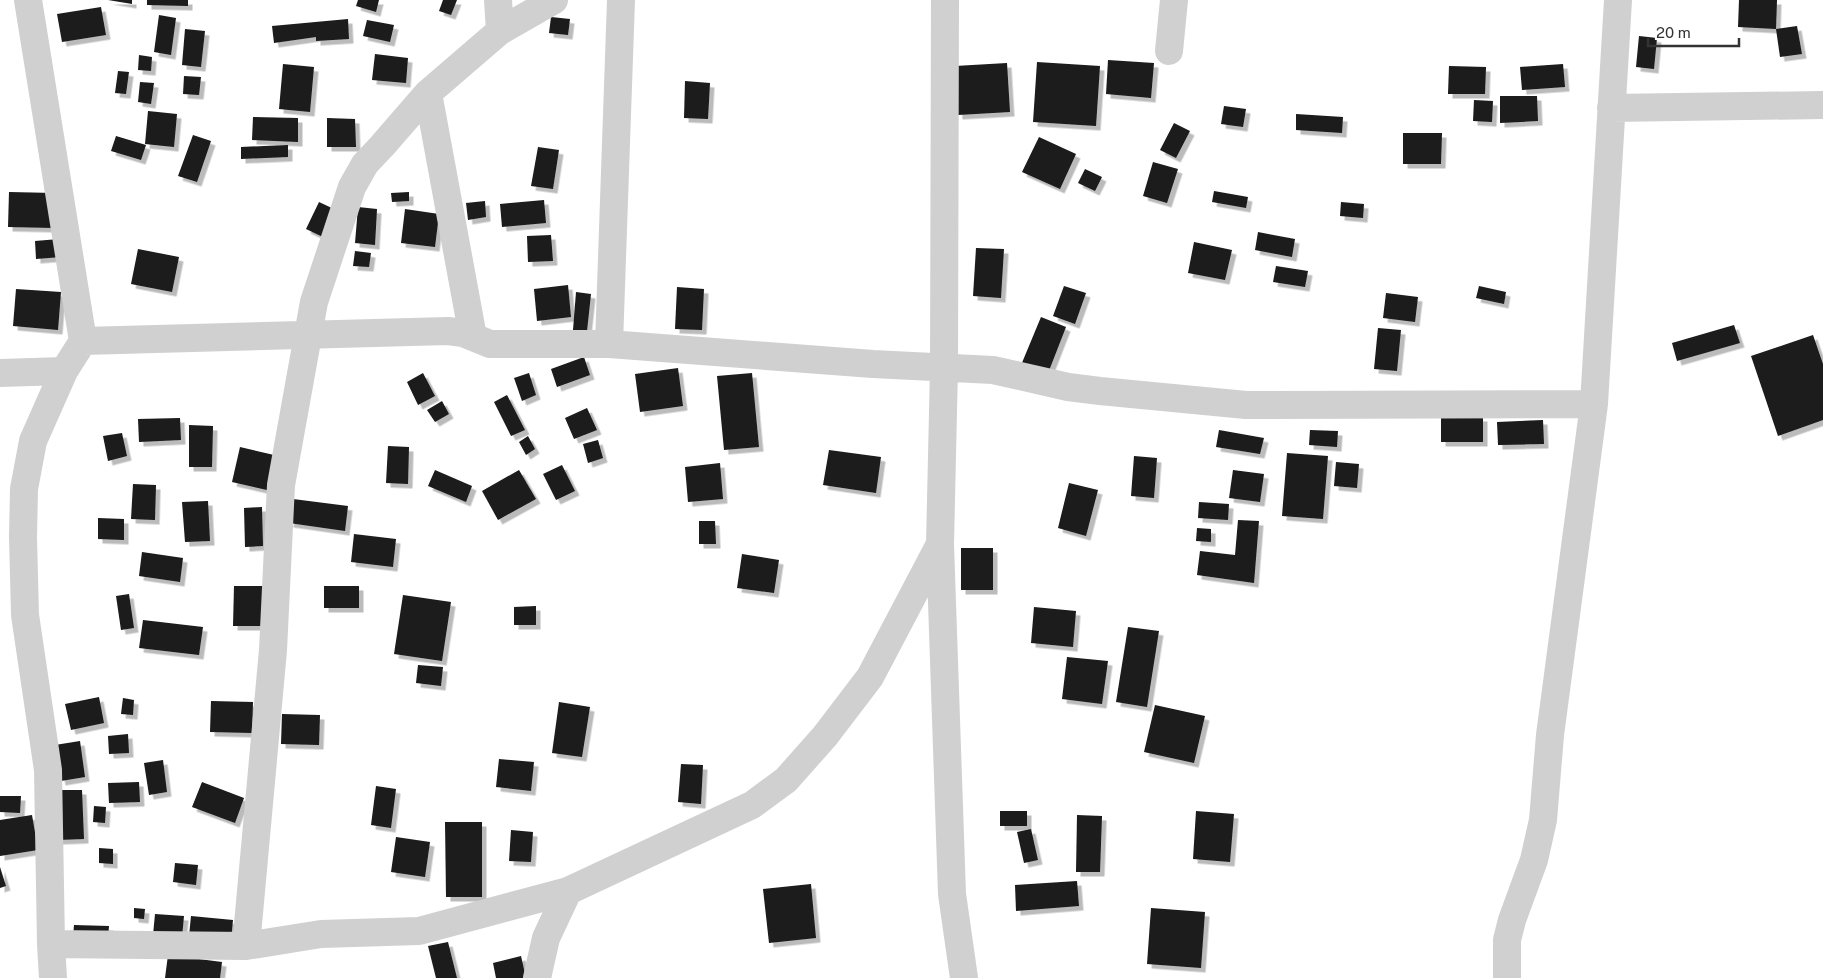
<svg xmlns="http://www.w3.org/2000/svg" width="1823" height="978" viewBox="0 0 1823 978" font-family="'Public Sans',sans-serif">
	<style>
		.building { fill: #1a1a1a; filter: url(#shadow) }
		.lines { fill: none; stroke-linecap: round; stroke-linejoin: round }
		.minor { stroke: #d0d0d0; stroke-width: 28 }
	</style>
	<defs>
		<filter id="shadow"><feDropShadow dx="4.5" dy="4.5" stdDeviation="0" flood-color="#0004"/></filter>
	</defs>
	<rect width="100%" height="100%" fill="#fff"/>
	<!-- building -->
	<path class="building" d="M108 0H132V4Z
		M147 0H188V6L147 5Z
		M358 0H379L376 12 356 6Z
		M443 0H457L451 15 439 11Z
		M1739 0H1777L1776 29 1738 27Z
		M101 7 106 35 62 42 57 14Z
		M159 15 176 18 171 55 154 52Z
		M551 17 570 19 568 35 549 33Z
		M348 19 349 39 316 41V37L274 43 272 26Z
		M367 20 394 25 390 42 363 36Z
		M1797 26 1802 54 1780 57 1776 29Z
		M185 29 205 31 201 67 182 65Z
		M1639 36 1657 38 1654 69 1636 67Z
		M375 54 408 58 406 83 372 80Z
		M139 55 152 57 151 71 138 70Z
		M1108 60 1154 63 1151 98 1106 94Z
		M1037 62 1100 66 1096 126 1033 122Z
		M1007 63 1010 112 958 115 955 66Z
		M283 64 314 67 310 112 279 109Z
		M1563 64 1565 87 1522 90 1520 67Z
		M1449 66 1486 67 1485 94H1448Z
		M118 71 129 72 126 94 115 93Z
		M184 76 201 77 199 95 183 94Z
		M685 81 710 83 708 119 684 118Z
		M140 82 154 83 151 104 138 102Z
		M1500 96H1537L1538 121 1500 123Z
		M1474 100 1493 101 1492 122 1473 121Z
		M1224 106 1246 109 1243 127 1221 124Z
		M148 111 177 114 174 147 145 144Z
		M1296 114 1343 117 1342 133 1296 130Z
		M253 117 298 118V142L252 140Z
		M327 118 355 119 356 147H327Z
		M1174 123 1190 131 1176 158 1160 150Z
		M1403 133H1442L1441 164H1403Z
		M193 135 211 141 197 182 178 176Z
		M116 136 146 145 141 160 111 151Z
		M1039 137 1076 154 1060 189 1022 172Z
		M288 145V157L241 159V147Z
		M538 147 559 150 553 189 531 186Z
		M1153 162 1178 169 1167 203 1143 196Z
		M1085 169 1102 177 1095 191 1078 183Z
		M1214 191 1248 197 1246 208 1212 202Z
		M9 192 55 193 54 228 8 227Z
		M409 192V201L392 202 391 193Z
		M544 200 546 223 502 227 500 204Z
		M485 201 486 217 468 220 466 203Z
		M319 202 336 210 323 237 306 229Z
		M1341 202 1364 204 1363 218 1340 216Z
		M358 207 377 209 375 245 355 243Z
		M405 209 439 214 435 247 401 243Z
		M1258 232 1295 239 1292 257 1255 250Z
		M551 235 553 261 528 262 527 236Z
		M59 239 61 257 36 259 35 241Z
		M1194 242 1232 250 1225 280 1188 273Z
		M976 248 1004 249 1001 298 973 296Z
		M138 249 179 257 172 292 131 284Z
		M355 251 371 253 369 267 353 266Z
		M1276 266 1308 271 1305 287 1273 282Z
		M568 285 571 317 537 321 534 289Z
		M1064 286 1086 293 1075 324 1053 316Z
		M1479 286 1506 292 1504 304 1476 298Z
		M677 287 704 289 702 330 675 329Z
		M16 289 61 292 58 330 13 326Z
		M576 292 591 294 587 331 573 330Z
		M1386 293 1418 297 1415 322 1383 318Z
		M1041 317 1066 327 1045 381 1019 370Z
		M1734 325 1740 343 1677 361 1672 343Z
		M1378 328 1401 330 1397 371 1374 369Z
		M1813 335 1823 364V420L1778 436 1751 356Z
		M584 357 590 375 557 387 551 369Z
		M678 368 683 406 640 412 635 374Z
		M423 373 435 396 418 405 407 382Z
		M529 373 536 395 522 401 514 378Z
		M752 373 759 447 724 450 717 376Z
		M507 395 525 430 511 436 494 402Z
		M442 401 449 414 435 422 427 410Z
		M587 408 597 430 574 439 565 418Z
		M1441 417H1483V442H1441Z
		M180 418 181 440 139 442 138 419Z
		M1543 420 1544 444 1498 445 1497 422Z
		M189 425 213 426 212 467H189Z
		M1219 430 1264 438 1260 454 1216 447Z
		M1310 430 1338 431 1337 447 1309 445Z
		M122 433 127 456 108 461 103 436Z
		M528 436 535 449 526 455 519 442Z
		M598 440 603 458 588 463 583 444Z
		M388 446 409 447 408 484 386 483Z
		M240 447 274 455 267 490 232 482Z
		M829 450 881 457 876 493 823 485Z
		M1287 453 1328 456 1323 519 1282 516Z
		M1134 456 1157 458 1154 498 1131 496Z
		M1336 462 1359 464 1357 488 1334 486Z
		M720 463 723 499 688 502 685 467Z
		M562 465 575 491 556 500 543 474Z
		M435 470 472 486 466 502 428 486Z
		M519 470 536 499 498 520 482 491Z
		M1233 470 1264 474 1260 502 1229 498Z
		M1069 483 1098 490 1086 536 1058 528Z
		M133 484 156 485 155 520 131 519Z
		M293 499 348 506 345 531 289 523Z
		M208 501 210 541 185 542 182 502Z
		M1199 502 1229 504 1228 520 1198 518Z
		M262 507 263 546 245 547 244 508Z
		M98 518 124 519V540L98 539Z
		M1238 520 1259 521 1254 583 1197 575 1200 551 1235 555Z
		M699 521H715L716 544H699Z
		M1197 528 1211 529V542L1196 541Z
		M354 534 396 539 393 567 351 562Z
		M961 548H993V590H961Z
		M142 552 183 558 180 582 139 576Z
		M742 554 779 560 774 593 737 588Z
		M234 586H265V626H233Z
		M324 586H359V608H324Z
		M129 594 134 628 121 630 116 596Z
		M403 595 451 602 442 661 394 654Z
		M536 606V625H514V607Z
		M1034 607 1076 611 1073 647 1031 643Z
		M143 620 203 627 199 655 139 648Z
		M1128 627 1159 631 1147 707 1116 702Z
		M1067 657 1108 661 1102 704 1062 699Z
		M418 665 443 667 441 686 416 683Z
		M99 697 104 723 71 730 65 704Z
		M123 698 134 700 133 715 121 714Z
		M211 701 253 702 252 733 210 732Z
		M559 702 590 707 582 757 552 753Z
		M1155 705 1205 716 1194 763 1144 752Z
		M282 714 320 715 319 745 281 744Z
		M128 734 129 753 109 754 108 736Z
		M80 741 85 777 61 781 55 745Z
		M499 759 534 762 531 791 496 787Z
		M163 760 167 792 149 795 144 763Z
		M681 764 703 765 701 804 678 802Z
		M139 782 140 802 109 803 108 783Z
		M202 782 244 798 235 823 192 807Z
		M376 786 396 789 391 828 371 825Z
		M57 790H82L84 839 58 840Z
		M0 796H21L20 813 0 812Z
		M94 806 106 807 105 823 93 822Z
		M1000 811H1027V826H1000Z
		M1196 811 1234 814 1230 862 1193 859Z
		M32 815 38 850 0 856V820Z
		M1077 815 1102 816 1100 872H1076Z
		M445 822H482V897H446Z
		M1031 829 1038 860 1024 863 1017 832Z
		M511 830 533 832 531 862 509 861Z
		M396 837 430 842 425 877 391 872Z
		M99 848 113 849V864L99 863Z
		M175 863 198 865 196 885 173 882Z
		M0 867 6 886 0 888Z
		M1077 881 1079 906 1016 911 1015 885Z
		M811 884 816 938 769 943 763 889Z
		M134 908 145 909 144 919 134 918Z
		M1151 908 1205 912 1201 968 1147 964Z
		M155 914 184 916 182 937 153 935Z
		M191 916 233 920 231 940 189 936Z
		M74 925 109 926 108 938 73 937Z
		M448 942 457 978H436L428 946Z
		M168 955 222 962 220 978H165Z
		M521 956 526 978H496L493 963Z"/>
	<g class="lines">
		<!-- minor -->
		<path class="minor" d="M28 0 83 341 64 371 33 441 24 489 23 537 25 615 48 770 51 944 53 978
			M498 0 500 31
			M945 0 944 368 940 544 952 894 964 978
			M1169 51 1174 0
			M428 93 473 337
			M1611 108 1823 105
			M83 341 448 331 463 333 490 344H609L873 364 993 370 1068 387 1100 391 1246 405 1594 404
			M609 344 621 0
			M0 373 64 371
			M51 944 246 946 321 934 419 931 568 891 752 805 786 780 825 736 870 677 940 544
			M246 946 273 650 281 485 314 302 352 187 365 164 382 146 428 93 500 31 554 0
			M537 978 546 938 568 891
			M1507 978V940L1512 920 1534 860 1543 820 1550 735 1594 404 1618 0"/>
	</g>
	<!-- scale -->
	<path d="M1648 38v8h91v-8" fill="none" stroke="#333333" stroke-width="2.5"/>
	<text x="1656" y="38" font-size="15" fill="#333333" stroke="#ffffff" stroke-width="4" paint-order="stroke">20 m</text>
</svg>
